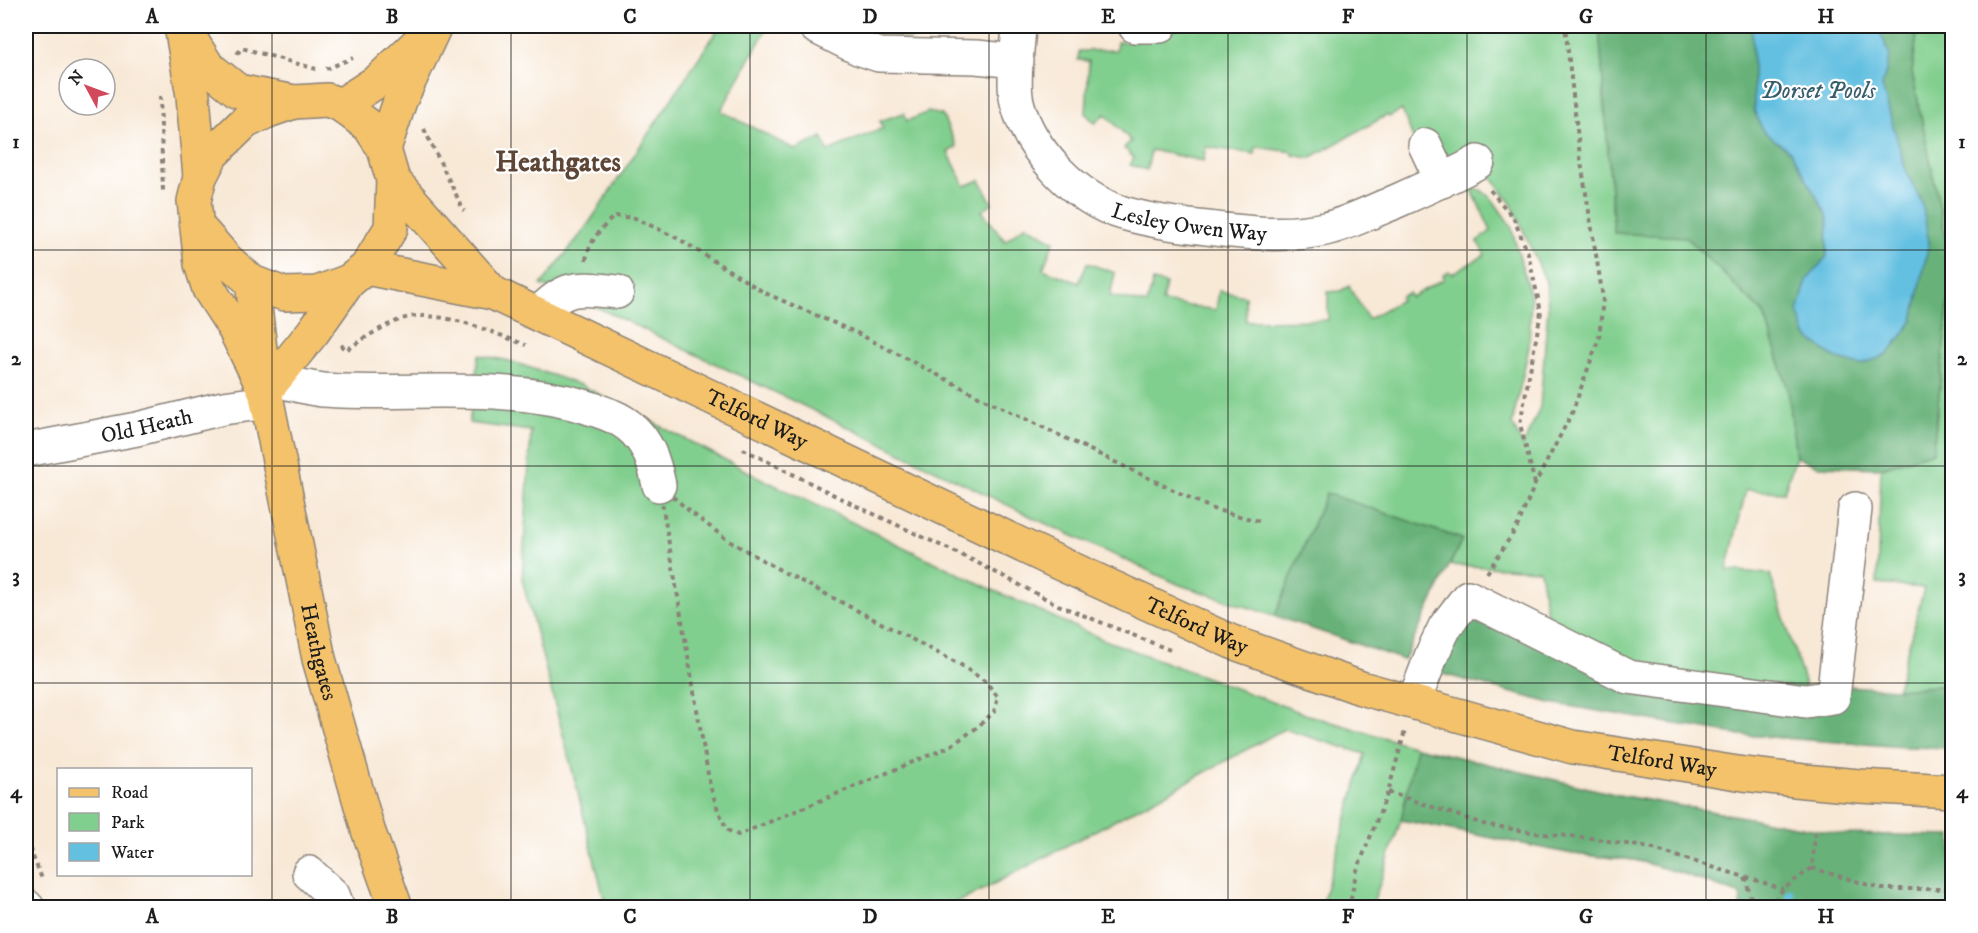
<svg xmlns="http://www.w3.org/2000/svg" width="1978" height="933" viewBox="0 0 1978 933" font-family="'IM FELL DW Pica',serif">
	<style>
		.green { fill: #81cf8e; stroke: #4e7655; stroke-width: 1.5 }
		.forest { fill: #68b279; stroke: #42674a; stroke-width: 1.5 }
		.water { fill: #63c0e1; stroke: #406e7e; stroke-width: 1.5 }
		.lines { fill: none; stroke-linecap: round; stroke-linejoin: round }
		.stream { stroke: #63c0e1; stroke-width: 8 }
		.minor-casing { stroke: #8a8279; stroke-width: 36 }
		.major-casing { stroke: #8a8279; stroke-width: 36 }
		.path { stroke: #8a8279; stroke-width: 4; stroke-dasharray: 4.5 4.5; stroke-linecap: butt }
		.minor { stroke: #fff; stroke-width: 33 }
		.major { stroke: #f4c26a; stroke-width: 33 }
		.grid { fill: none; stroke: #1c1c1c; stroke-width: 1.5; stroke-opacity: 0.55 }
		.labels { text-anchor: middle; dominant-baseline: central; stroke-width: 4.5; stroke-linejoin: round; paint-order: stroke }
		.street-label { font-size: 22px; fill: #1c1c1c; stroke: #fff }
		.water-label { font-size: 24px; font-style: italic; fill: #385e6b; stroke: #fff }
		.district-label { font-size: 28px; font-weight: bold; fill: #5e4636; stroke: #fff }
		.neatline { fill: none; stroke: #1c1c1c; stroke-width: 2 }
		.grid-label { font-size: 20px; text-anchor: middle; font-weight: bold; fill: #1c1c1c }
	</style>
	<rect width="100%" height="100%" fill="#fff"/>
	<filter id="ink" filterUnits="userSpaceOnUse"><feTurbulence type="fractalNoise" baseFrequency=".0167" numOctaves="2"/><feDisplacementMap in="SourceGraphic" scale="12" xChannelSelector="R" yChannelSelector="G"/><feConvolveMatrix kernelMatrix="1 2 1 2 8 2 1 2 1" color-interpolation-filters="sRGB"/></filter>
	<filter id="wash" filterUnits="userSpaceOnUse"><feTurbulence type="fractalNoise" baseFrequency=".008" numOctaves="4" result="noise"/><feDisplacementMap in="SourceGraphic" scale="24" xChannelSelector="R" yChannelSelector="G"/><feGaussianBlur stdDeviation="1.35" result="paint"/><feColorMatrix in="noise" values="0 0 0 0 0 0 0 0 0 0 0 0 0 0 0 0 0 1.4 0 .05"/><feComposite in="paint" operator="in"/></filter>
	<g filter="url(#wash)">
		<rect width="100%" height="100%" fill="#f8e8d6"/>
		<!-- green -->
		<path class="green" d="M720 26H768L721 111 796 150 822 137 828 151 883 128 880 121 904 113 907 121 928 112 942 115 957 147 948 152 965 186 980 180 992 203 982 211 1005 241 1026 225 1054 241 1043 269 1079 283 1087 263 1115 273 1110 296 1147 304 1153 281 1166 284 1162 302 1216 310 1219 291 1245 296 1246 321 1328 320V292L1340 291 1349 286 1368 319 1401 300 1400 297 1408 293 1411 297 1444 279 1443 275 1449 271 1451 274 1485 255 1477 241 1491 231 1471 188 1481 190 1493 200 1511 226 1531 298 1529 347 1512 424 1523 446 1540 407 1548 308 1546 282 1512 205 1472 151 1450 157 1439 150 1415 143 1402 110 1389 117 1387 115 1310 158 1293 155V152L1256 147 1255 154 1206 147 1203 161 1151 150 1147 170 1130 165 1134 158 1124 148 1131 141 1105 114 1095 123 1086 114 1089 61 1078 60 1079 51 1116 50 1117 42H1133L1189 26H1503L1522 29 1523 26H1599L1614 233 1686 236 1764 314 1788 389 1796 457 1784 492 1746 490 1727 570 1770 574 1806 688 1640 671 1549 629 1540 570 1450 565 1462 539 1326 494 1275 616 1180 585 1038 520 856 431 586 302 541 285 585 229Z
			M865 26H955V33L906 39Z
			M1918 26H1952V685L1897 689 1924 588 1877 584 1881 468 1933 452 1952 268 1912 72Z
			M479 355 510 361 581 385 764 480 993 590 1102 639 1308 715 1416 747 1618 795 1806 828 1681 873 1635 860 1573 854 1401 820 1372 907H1321L1365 754 1284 729 1180 786 965 899 941 907H606L573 773 522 579 531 431 469 423Z"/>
		<!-- forest -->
		<path class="forest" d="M1599 26H1918L1912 72 1952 268 1933 452 1881 468 1818 466 1796 457 1788 389 1764 314 1686 237 1614 233Z
			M1326 493 1462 539 1404 660 1275 616Z
			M1487 615 1653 690 1847 686 1897 689 1952 685V748L1904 747 1741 735 1550 703 1439 673 1467 616Z
			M1416 747 1618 795 1806 828 1842 834 1952 836V907H1740L1741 895 1681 873 1635 860 1573 854 1401 820Z"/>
		<!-- water -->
		<path class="water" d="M1752 26H1878L1890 56 1882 86 1906 171 1922 203 1929 243 1913 321 1887 355 1860 365 1835 358 1806 336 1798 311 1807 280 1827 256 1828 217 1791 152 1763 131 1754 110Z"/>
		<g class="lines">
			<!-- stream -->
			<path class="stream" d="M1790 893 1791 908"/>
		</g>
	</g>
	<g filter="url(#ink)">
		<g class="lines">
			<defs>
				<g id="minor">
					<path id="s1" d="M1019 26C1018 48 1012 81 1017 102 1029 150 1076 199 1123 213 1150 221 1179 225 1207 228 1246 233 1287 237 1325 229 1347 224 1368 213 1388 205 1419 191 1449 178 1478 162"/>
					<path d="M1135 26H1160"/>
					<path d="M816 27 858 48 879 55 976 57 1017 61"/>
					<path d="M1425 145 1442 181"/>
					<path d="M539 314C565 284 580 288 617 292"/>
					<path d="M273 379C289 383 306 388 323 390 410 396 501 381 587 407 601 412 617 416 629 426 648 441 654 462 659 485"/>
					<path id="s2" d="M26 450 137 429 223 408 267 402"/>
					<path d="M1414 702 1432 654 1445 627 1468 597 1628 677 1806 701 1833 697 1855 509"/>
					<path d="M309 873 333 895 338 908"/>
					<path d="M26 906 28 908"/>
				</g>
				<g id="major">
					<path d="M181 26 193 96 200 177"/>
					<path d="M188 35 208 67 238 91 294 102"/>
					<path d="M341 105 379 80 421 40"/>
					<path d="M384 149 400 101 434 28"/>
					<path d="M393 180 493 293"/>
					<path d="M197 226 227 260 252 282 284 294 317 293 349 281 366 268 391 228 393 180 384 149 369 126 341 105 327 100 294 102 268 111 245 122 212 154 200 177 194 201 201 264 209 289 233 326 265 391"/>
					<path id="s3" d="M366 268 493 293 1059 563 1232 642 1361 688 1573 747 1744 774 1804 781 1859 786 1952 791"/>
					<path id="s4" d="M252 282 265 391 319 659 368 830 396 908"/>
					<path d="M265 391 313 332 349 281"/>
				</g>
			</defs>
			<!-- minor casing -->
			<use href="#minor" class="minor-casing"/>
			<!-- major casing -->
			<use href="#major" class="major-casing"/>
			<!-- path -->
			<path class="path" d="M237 54 242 48 316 69
				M326 69 353 58
				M160 96 163 191
				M424 129 464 211
				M1490 190 1513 217 1528 253 1541 312 1520 424 1535 484
				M586 260C589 241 601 229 614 216L635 218 679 239 765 293 857 333 986 400 1213 509 1262 522
				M341 345 346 350C365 338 395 317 417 316 455 315 491 332 526 345
				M743 449 844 500 974 561 1058 605 1170 650
				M659 485 693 514 729 541 780 570 961 665 986 682 998 697 994 712 975 729 949 747 738 835 727 830 717 807 710 786Z
				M1487 573 1517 527 1535 484 1572 413 1599 338 1603 298 1580 156 1565 26
				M1388 792 1483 824 1543 834 1591 838 1650 848 1745 877 1754 908
				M26 840 43 881
				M1812 868 1882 889H1952
				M1746 877 1783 889
				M1349 908 1356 873 1388 792 1405 731
				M1770 908 1783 889 1812 868 1815 833"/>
			<!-- minor -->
			<use href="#minor" class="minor"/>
			<!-- major -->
			<use href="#major" class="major"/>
		</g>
	</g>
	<!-- grid -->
	<path class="grid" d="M272 26V908M511 26V908M750 26V908M989 26V908M1228 26V908M1467 26V908M1706 26V908M26 250H1952M26 466H1952M26 683H1952"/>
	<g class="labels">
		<!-- street labels -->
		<g class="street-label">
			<text stroke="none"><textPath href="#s1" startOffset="303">Lesley Owen Way</textPath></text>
			<text stroke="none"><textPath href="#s3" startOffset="422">Telford Way</textPath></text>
			<text stroke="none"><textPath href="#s2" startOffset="123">Old Heath</textPath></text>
			<text stroke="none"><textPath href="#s3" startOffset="908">Telford Way</textPath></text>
			<text stroke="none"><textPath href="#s4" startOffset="376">Heathgates</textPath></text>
			<text stroke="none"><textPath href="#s3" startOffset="1394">Telford Way</textPath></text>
		</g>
		<!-- water labels -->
		<g class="water-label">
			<text x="1818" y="91">Dorset Pools</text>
		</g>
		<!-- district labels -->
		<g class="district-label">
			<text x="558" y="162">Heathgates</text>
		</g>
	</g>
	<!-- margin -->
	<rect width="1978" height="933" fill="none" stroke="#fff" stroke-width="66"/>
	<!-- legend -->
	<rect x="57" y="768" width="195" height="108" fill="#ffffff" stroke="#a4a4a4" stroke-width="1.5"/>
	<rect x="69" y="788" width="30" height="9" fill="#f4c26a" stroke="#a4a4a4" stroke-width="1.5"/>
	<text x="111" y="798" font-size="18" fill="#1c1c1c">Road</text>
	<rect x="69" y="813" width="30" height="18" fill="#81cf8e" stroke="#a4a4a4" stroke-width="1.5"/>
	<text x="111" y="828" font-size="18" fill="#1c1c1c">Park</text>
	<rect x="69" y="843" width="30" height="18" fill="#63c0e1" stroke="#a4a4a4" stroke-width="1.5"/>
	<text x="111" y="858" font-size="18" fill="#1c1c1c">Water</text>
	<!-- north arrow -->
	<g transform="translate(87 87) rotate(311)"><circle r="28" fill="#ffffff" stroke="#a4a4a4" stroke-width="1.5"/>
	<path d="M0-4.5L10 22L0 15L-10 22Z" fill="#d1495b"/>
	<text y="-9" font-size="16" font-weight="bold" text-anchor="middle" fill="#1c1c1c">N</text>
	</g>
	<rect x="33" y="33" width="1912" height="867" class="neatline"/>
	<g class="grid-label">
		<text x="152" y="23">A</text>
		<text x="392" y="23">B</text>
		<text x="630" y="23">C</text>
		<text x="870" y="23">D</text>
		<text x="1108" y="23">E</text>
		<text x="1348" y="23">F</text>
		<text x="1586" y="23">G</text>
		<text x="1826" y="23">H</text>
		<text x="16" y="148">1</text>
		<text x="1962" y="148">1</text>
		<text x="16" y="365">2</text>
		<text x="1962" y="365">2</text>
		<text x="16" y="582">3</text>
		<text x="1962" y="582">3</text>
		<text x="16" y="798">4</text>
		<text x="1962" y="798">4</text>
		<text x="152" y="923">A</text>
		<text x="392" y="923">B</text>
		<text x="630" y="923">C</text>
		<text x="870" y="923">D</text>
		<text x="1108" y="923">E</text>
		<text x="1348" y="923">F</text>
		<text x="1586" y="923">G</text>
		<text x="1826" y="923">H</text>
	</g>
</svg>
